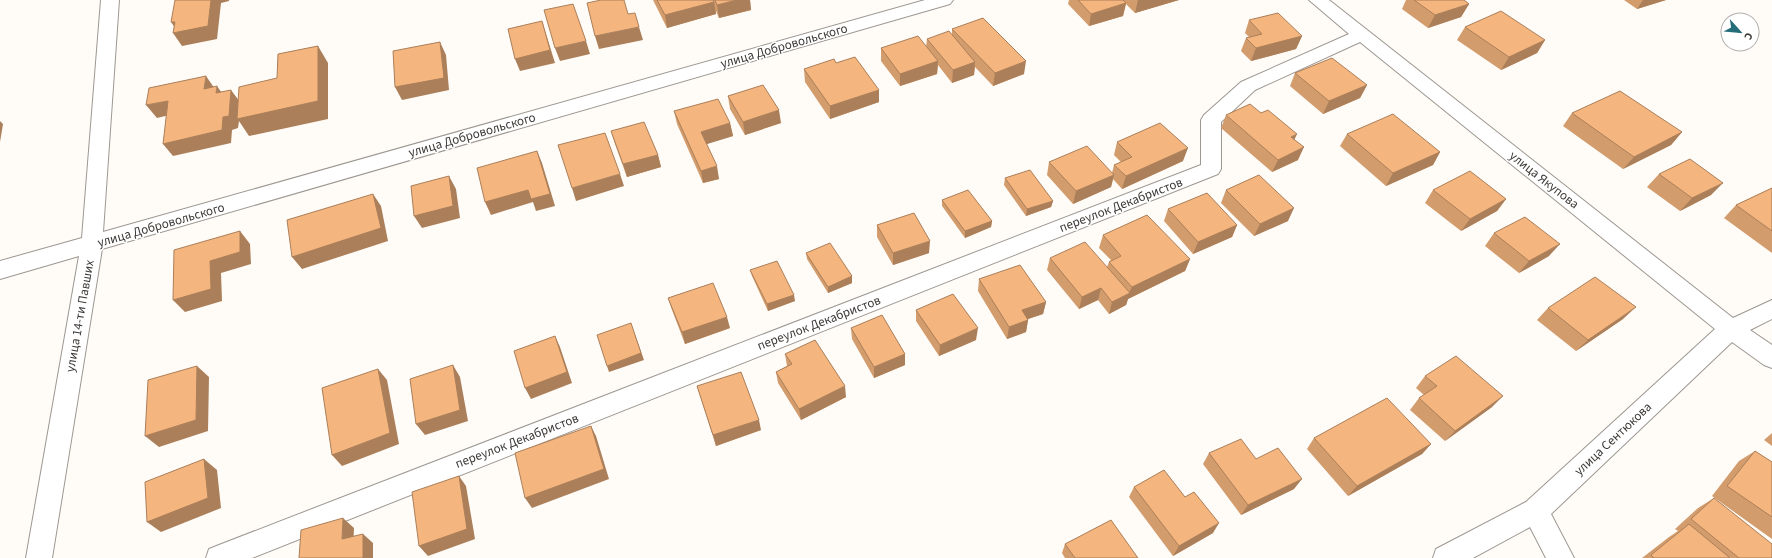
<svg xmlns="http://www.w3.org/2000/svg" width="1772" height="558" viewBox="0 0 1772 558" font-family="'Source Sans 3',sans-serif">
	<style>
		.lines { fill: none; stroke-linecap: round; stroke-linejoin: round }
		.minor-casing { stroke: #9d9791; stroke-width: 2 }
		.minor { fill: #fff; fill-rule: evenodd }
		.wall { fill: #d29c6d }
		.shaded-wall { fill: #ab7f59 }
		.building { fill: #f4b57f; stroke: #ab7f59 }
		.labels { text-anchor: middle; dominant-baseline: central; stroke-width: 3; stroke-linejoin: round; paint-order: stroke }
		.street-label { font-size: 13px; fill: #3c3937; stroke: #fff }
	</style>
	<rect width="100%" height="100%" fill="#fffbf7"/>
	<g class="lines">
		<defs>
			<path id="minor" d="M101 0H119L103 232 925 0H953L950 4 102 249 52 558H26L79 256 0 279V261L82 238Z
				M1309 0H1329L1733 318 1772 300V319L1750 330 1772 345V368L1764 365 1732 342 1551 514 1574 558H1546L1530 527 1473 558H1433L1436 549 1526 502 1715 329 1360 42 1255 90 1221 122V169L1218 174 252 558H206L209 549 219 545 1201 165V120L1204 115 1241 82 1349 34Z"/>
		</defs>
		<!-- minor casing -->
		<use href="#minor" class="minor-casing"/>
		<!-- minor -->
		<use href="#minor" class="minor"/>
	</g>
	<!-- wall -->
	<path class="wall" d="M653 0H750L751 10 719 18 716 11V14L667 28Z
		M1069 0H1179L1135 13 1126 4 1123 16 1089 26 1068 4Z
		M1406 0H1464L1469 4 1461 17 1428 28 1402 9Z
		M1624 0H1666L1637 9Z
		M1249 20 1302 36 1296 49 1251 61 1241 51 1246 38 1249 37 1245 33Z
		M1465 27 1545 40 1537 53 1501 70 1457 40Z
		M952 29 1024 74 993 86 975 67 974 75 952 83 938 65 937 74 900 86 881 61V48L926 47 927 39 952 35Z
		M836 63 879 90V102L830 119 805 82 804 69Z
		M1295 73 1367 85 1360 98 1323 114 1290 86Z
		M728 96 781 123 745 135 730 109Z
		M674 111 730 123 733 136 706 144 719 179 703 183 677 124Z
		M1572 113 1682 132 1671 145 1623 169 1563 126Z
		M1226 115 1294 139 1298 160 1272 172 1221 128Z
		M611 131 658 155 661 167 627 177 615 144Z
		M1347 134 1440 152 1433 165 1386 186 1340 146Z
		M1117 142 1183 161 1122 189 1113 179 1111 187 1073 204 1047 175 1049 162 1112 173 1114 165 1121 162 1114 155Z
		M1659 174 1711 195 1680 211 1647 187Z
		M1005 178 1053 201 1051 207 1026 216 1004 185Z
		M1772 188V253L1724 218 1736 205Z
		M1226 190 1288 221 1254 236 1221 203Z
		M1433 190 1506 199 1497 211 1461 231 1425 203Z
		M942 200 992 221 991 227 965 238 942 206Z
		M1168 209 1237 225 1232 237 1193 254 1164 221Z
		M877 225 929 253 893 265 877 237Z
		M1494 233 1549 256 1519 273 1485 246Z
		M1103 235 1190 259 1185 271 1128 299 1126 305 1109 314 1098 300 1079 309 1047 270 1050 258 1107 267 1109 262 1111 260 1099 248Z
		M806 253 852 276V283L828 293 807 259Z
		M750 270 795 301 768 311 752 276Z
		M979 279 1046 302 1043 314 1028 319V320L1026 332 1007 339 978 291Z
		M668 298 730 328 685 344 672 310Z
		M1548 308 1623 319 1576 351 1537 320Z
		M916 310 976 340 939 356 916 321Z
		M851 328 905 354V365L874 378 852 339Z
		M785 354 846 397 801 420 778 383 776 372 787 366Z
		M1425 376 1492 407 1445 441 1410 410 1419 398 1424 395 1416 388Z
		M697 386 761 430 716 446Z
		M1772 433V446L1764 440Z
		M1314 438 1431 444 1422 454 1348 496 1307 449Z
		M1755 451 1772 462V539L1712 496 1739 461Z
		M1209 453 1256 459 1294 489 1241 515 1203 464Z
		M1134 487 1213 533 1173 556 1129 497Z
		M1714 498 1772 558H1642L1669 537 1678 531 1675 529 1698 508Z
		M1065 544 1138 558H1065L1062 553Z"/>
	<!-- shaded-wall -->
	<path class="shaded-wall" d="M211 0H229V1L221 3 217 39 182 46 173 33 178 32 171 22H175Z
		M737 0H750L751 10 719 18 717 5Z
		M1138 0H1179L1135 13Z
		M1643 0H1666L1637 9Z
		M714 2 716 14 667 28 665 15Z
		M1126 3 1123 16 1089 26 1091 14Z
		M1469 4 1461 17 1428 28 1435 15Z
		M542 21 555 63 520 71 515 59Z
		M639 27 643 40 599 49 595 36Z
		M1302 36 1296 49 1251 61 1256 48Z
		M1545 40 1537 53 1501 70 1509 57Z
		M586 41 590 54 560 61 555 48Z
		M440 42 446 55 449 90 402 100 395 87Z
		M318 46 328 63V119L249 136 239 121 238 128 232 130 231 143 173 156 163 144 223 117 231 90 240 102 239 119Z
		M938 61 937 74 900 86V74Z
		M1026 61 1024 74 993 86 995 73Z
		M975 62 974 75 952 83 953 70Z
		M206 76 215 89H204Z
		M1367 85 1360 98 1323 114 1329 101Z
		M217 86 226 99 216 93Z
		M879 90V102L830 119V106Z
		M168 101 178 113 157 118 146 105Z
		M779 110 781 123 745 135 743 122Z
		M0 121 3 124 0 142Z
		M730 123 733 136 704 145 701 132Z
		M1682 132 1671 145 1623 169 1634 157Z
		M1297 134 1291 147V137Z
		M1304 147 1298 160 1272 172 1278 160Z
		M1188 148 1183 161 1122 189 1126 176Z
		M537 151 542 163 555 206 536 211 533 202 491 215 485 202Z
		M1440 152 1433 165 1386 186 1393 173Z
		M658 155 661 167 627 177 623 164Z
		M717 166 719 179 703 183 701 171Z
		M620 174 624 186 576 201 572 188Z
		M1114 175 1111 187 1073 204 1076 191Z
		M449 176 456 189 460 218 422 228 414 216Z
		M1723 183 1711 195 1680 211 1692 198Z
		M373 194 381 206 388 241 302 269 292 257Z
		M1506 199 1497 211 1461 231 1470 219Z
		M1053 201 1051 207 1026 216 1027 209Z
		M1294 208 1288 221 1254 236 1260 224Z
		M992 221 991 227 965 238V231Z
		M1237 225 1232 237 1193 254 1198 242Z
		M240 231 250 244 251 264 221 273 222 301 185 312 173 300 210 261Z
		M930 241 929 253 893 265V253Z
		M1560 244 1549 256 1519 273 1529 261Z
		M1190 259 1185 271 1128 299 1126 305 1109 314 1112 302 1129 293 1132 287Z
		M852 276V283L828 293V287Z
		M1101 288 1098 300 1079 309 1082 297Z
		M794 295 795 301 768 311 767 304Z
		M1046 302 1043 314 1019 322 1022 310Z
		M1636 307 1623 319 1576 351 1588 340Z
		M727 317 730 328 685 344 682 332Z
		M1028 320 1026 332 1007 339 1009 327Z
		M978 328 976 340 939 356 940 345Z
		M633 329 644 360 609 372 607 366Z
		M555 336 560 347 572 383 531 399 525 388Z
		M905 354V365L874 378V367Z
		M453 365 460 377 468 421 425 435 416 424Z
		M197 366 209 377 208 431 159 447 145 436Z
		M378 369 387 380 399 444 342 466 332 455Z
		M845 386 846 397 801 420 799 409Z
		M1503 396 1492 407 1445 441 1455 431Z
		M759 420 761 430 716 446 713 435Z
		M591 426 596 436 609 479 532 508 525 498Z
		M1431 444 1422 454 1348 496 1357 486Z
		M204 459 217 470 221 508 161 532 147 522Z
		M459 476 466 486 475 539 428 556 419 546Z
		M1302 479 1294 489 1241 515 1248 505Z
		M343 518 354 528 353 549 342 539Z
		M1219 523 1213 533 1173 556 1179 546Z
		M363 534 373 543V558H363Z"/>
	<!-- building -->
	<path class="building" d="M175 0H211L208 26 173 33 175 22H171Z
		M601 0H624L628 14 635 13 639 27 595 36 587 3Z
		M657 0H713L714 2 665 15Z
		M715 0H737L717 5Z
		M1078 0H1123L1126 3 1091 14Z
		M1414 0H1464L1469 4 1435 15Z
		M573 4 586 41 555 48 544 10Z
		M1501 11 1545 40 1509 57 1465 27Z
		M1278 13 1302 36 1256 48 1246 38 1262 34 1249 20Z
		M983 18 1026 61 995 73 952 29Z
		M542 21 550 50 515 59 508 29Z
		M949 31 975 62 953 70 927 39Z
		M918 36 938 61 900 74 881 48Z
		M440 42 444 78 395 87 393 51Z
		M318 46V101L237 119 239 87 277 78 278 54Z
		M855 57 879 90 830 106 804 69 834 59 836 63Z
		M1332 58 1367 85 1329 101 1295 73Z
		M206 76 204 89 217 86 216 93 231 90 229 116 223 117 222 130 163 144 168 101 146 105 149 88Z
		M763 85 779 110 743 122 728 96Z
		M1620 91 1682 132 1634 157 1572 113Z
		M718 99 730 123 701 132 717 166 701 171 674 111Z
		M1250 104 1261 113 1268 110 1297 134 1291 137 1304 147 1278 160 1226 115Z
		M1393 114 1440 152 1393 173 1347 134Z
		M644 122 658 155 623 164 611 131Z
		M1160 123 1188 148 1126 176 1114 165 1132 157 1117 142Z
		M605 133 620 174 572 188 558 145Z
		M1087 146 1114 175 1076 191 1049 162Z
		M537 151 550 194 531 199 528 190 485 202 477 168Z
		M1690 159 1723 183 1692 198 1659 174Z
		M1030 170 1053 201 1027 209 1005 178Z
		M1470 171 1506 199 1470 219 1433 190Z
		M1259 175 1294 208 1260 224 1226 190Z
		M449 176 453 206 414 216 411 186Z
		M1772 188V231L1736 205Z
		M968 190 992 221 965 231 942 200Z
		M1207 193 1237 225 1198 242 1168 209Z
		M373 194 381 228 292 257 287 220Z
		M914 213 930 241 893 253 877 225Z
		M1147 215 1190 259 1132 287 1109 262 1121 256 1103 235Z
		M1525 217 1560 244 1529 261 1494 233Z
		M240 231V252L210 261 211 289 173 300 174 250Z
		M1085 242 1130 293 1112 302 1101 288 1082 297 1050 258Z
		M830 243 852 276 828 287 806 253Z
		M777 261 794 295 767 304 750 270Z
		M1020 265 1046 302 1022 310 1028 320 1009 327 979 279Z
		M1595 277 1636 307 1588 340 1548 308Z
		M713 283 727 317 682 332 668 298Z
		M953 294 978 328 940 345 916 310Z
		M882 315 905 354 874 367 851 328Z
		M631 323 641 353 607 366 597 335Z
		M555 336 567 372 525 388 514 351Z
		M815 340 845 386 799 409 776 372 792 364 785 354Z
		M1456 356 1503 396 1455 431 1419 398 1437 386 1425 376Z
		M453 365 460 410 416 424 410 379Z
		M197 366 196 420 145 436 148 380Z
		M378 369 390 433 332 455 322 388Z
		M741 372 759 420 713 435 697 386Z
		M1387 398 1431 444 1357 486 1314 438Z
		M591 426 604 469 525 498 515 453Z
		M1241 439 1256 459 1278 448 1302 479 1248 505 1209 453Z
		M1755 451 1772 462V517L1727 486Z
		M204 459 208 498 147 522 145 482Z
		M1164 470 1185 497 1194 492 1219 523 1179 546 1134 487Z
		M459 476 467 529 419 546 412 492Z
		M1714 498 1772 544V558H1739L1691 519Z
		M343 518 342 539 363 534V558H299L301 530Z
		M1111 520 1138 558H1075L1065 544Z
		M1689 524 1730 558H1654L1651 555Z"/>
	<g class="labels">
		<!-- street labels -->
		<g class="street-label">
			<text transform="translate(784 46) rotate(-16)">улица Добровольского</text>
			<text transform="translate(472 135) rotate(-16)">улица Добровольского</text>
			<text transform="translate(1544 180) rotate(38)">улица Якупова</text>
			<text transform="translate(1121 205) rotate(-21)">переулок Декабристов</text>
			<text transform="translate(161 225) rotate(-16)">улица Добровольского</text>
			<text transform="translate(80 316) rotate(-80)">улица 14-ти Павших</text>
			<text transform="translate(819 323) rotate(-21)">переулок Декабристов</text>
			<text transform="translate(1613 439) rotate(-43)">улица Сентюкова</text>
			<text transform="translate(517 441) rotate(-21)">переулок Декабристов</text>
		</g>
	</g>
	<!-- north arrow -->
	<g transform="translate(1740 32) rotate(117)"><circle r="19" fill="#ffffff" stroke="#b1b0af"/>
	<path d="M0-3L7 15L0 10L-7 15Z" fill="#256d79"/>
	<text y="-6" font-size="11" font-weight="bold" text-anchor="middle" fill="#3c3937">С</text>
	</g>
</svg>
